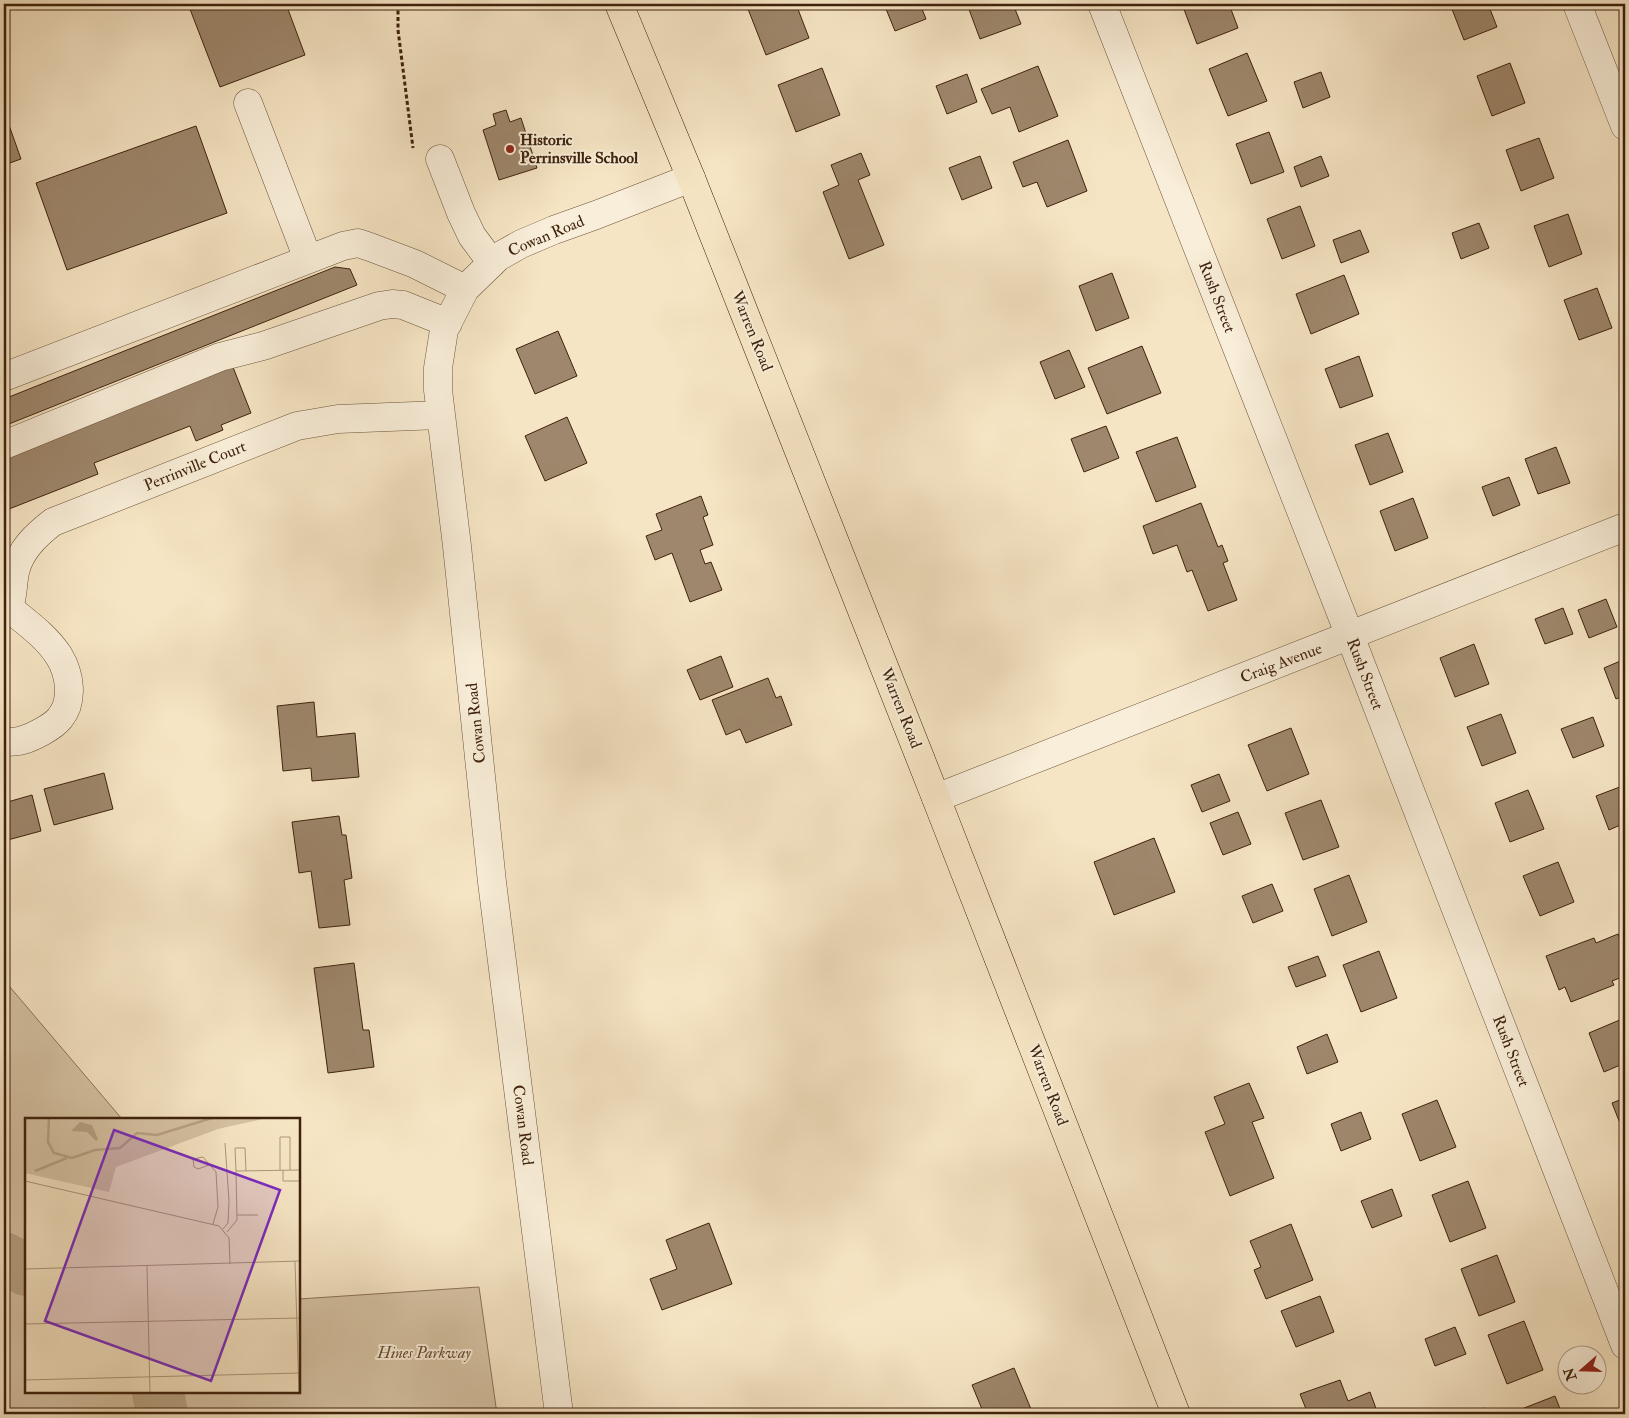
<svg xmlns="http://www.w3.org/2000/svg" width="1629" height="1418" viewBox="0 0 1629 1418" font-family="'IM FELL Double Pica',serif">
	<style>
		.green { fill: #d7c4a5; stroke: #8b7358 }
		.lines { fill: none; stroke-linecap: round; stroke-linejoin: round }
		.river { stroke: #b8a385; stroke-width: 52 }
		.building { fill: #9e876c; stroke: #3f220c }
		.minor-casing { stroke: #6d533a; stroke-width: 29 }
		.major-casing { stroke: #3f220c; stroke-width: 29 }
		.path { stroke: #3f220c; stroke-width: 3; stroke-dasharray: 4 2.5; stroke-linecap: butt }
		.minor { stroke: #f9eed9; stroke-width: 28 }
		.major { stroke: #f6e5c4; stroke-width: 28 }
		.poi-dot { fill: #8f2418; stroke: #f9eed9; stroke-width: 2 }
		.labels { text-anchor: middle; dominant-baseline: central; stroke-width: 4; stroke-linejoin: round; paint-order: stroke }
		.poi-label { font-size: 16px; font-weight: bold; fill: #3f220c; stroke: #f9eed9; text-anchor: start }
		.street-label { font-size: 16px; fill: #3f220c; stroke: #f9eed9 }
		.park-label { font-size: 16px; font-style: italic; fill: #654a32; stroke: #f9eed9 }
		.inset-river { fill: none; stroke: #b8a385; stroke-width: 2.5 }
		.inset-road { fill: none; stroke: #ad977a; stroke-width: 1 }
		.view { fill: #7b2cbf; fill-opacity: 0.15; stroke: #7b2cbf; stroke-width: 2.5 }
		.inset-edge { fill: none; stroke: #3f220c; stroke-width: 2.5 }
	</style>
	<rect width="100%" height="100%" fill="#f6e5c4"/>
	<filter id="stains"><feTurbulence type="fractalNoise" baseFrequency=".004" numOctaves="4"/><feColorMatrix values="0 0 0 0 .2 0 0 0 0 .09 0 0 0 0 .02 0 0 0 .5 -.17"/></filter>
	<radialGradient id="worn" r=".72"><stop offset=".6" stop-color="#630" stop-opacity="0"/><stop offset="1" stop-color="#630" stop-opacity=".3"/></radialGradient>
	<!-- green -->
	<path class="green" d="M4 980 122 1119H26V1392H299V1299L479 1287 497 1414H4Z"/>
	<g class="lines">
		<!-- river -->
		<path class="river" d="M4 1258 26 1270
			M158 1392 162 1414"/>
	</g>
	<!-- building -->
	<path class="building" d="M188 4H286L305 55 220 87Z
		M760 4H796L809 38 766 55 748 9Z
		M884 4H920L926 19 895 31Z
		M967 4H1013L1021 24 980 39Z
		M1182 4H1229L1238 28 1197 44Z
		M1450 4H1488L1497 27 1464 40Z
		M1247 53 1267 101 1228 116 1209 69Z
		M1510 63 1525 103 1492 116 1477 76Z
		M1038 66 1058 116 1019 132 1010 107 992 114 981 89Z
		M822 68 840 115 796 132 778 85Z
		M1321 72 1330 97 1303 108 1294 82Z
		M967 74 977 102 947 114 936 86Z
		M506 110 510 122 521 118 537 168 499 180 483 130 496 125 493 114Z
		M4 111 21 159 4 165Z
		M196 126 227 213 67 270 36 183Z
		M1269 132 1284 172 1251 184 1236 144Z
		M1539 138 1554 178 1521 191 1506 150Z
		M1068 140 1087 191 1047 207 1037 182 1023 187 1013 162Z
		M861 153 870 175 858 180 884 245 849 259 823 192 839 185 831 165Z
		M980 156 992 188 962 200 949 168Z
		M1321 156 1329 176 1301 187 1294 167Z
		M1300 206 1315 246 1282 259 1267 219Z
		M1568 214 1582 254 1549 267 1534 226Z
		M1479 223 1489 248 1461 259 1452 233Z
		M1360 230 1369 252 1341 263 1333 240Z
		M335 267 350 269 357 285 4 426V399Z
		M1112 273 1129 318 1096 331 1079 286Z
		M1344 275 1359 314 1311 334 1296 294Z
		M1597 288 1612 328 1579 340 1564 300Z
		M558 331 577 376 535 394 516 349Z
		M1142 346 1161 393 1107 414 1088 368Z
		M1069 350 1085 387 1055 399 1040 362Z
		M1359 356 1373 396 1340 408 1325 369Z
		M231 362 251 413 221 425 223 430 196 441 190 426 94 463 98 474 4 511V451Z
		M567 417 587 463 545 481 525 436Z
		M1106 426 1119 458 1084 472 1071 439Z
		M1388 433 1403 472 1370 485 1355 445Z
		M1177 437 1196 487 1156 502 1136 452Z
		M1556 447 1570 483 1538 494 1525 459Z
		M1509 477 1520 505 1493 516 1482 487Z
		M701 496 708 515 703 517 713 545 700 550 705 564 711 562 722 590 690 602 672 553 655 560 646 536 662 530 656 514Z
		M1413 498 1428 538 1395 551 1380 511Z
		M1201 503 1218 547 1222 545 1228 561 1223 563 1237 600 1208 611 1192 570 1187 572 1177 545 1153 554 1143 526Z
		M1606 599 1617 627 1589 638 1578 610Z
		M1563 608 1573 634 1545 644 1535 619Z
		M1474 644 1489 684 1455 697 1440 658Z
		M721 656 733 687 700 700 687 670Z
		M1625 659V695L1616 699 1604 668Z
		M768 678 776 698 781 696 792 725 746 743 740 729 726 735 712 700Z
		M314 702 317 737 355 733 359 777 312 781 311 768 283 771 277 706Z
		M1501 714 1516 753 1482 766 1467 727Z
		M1593 717 1604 746 1573 758 1561 729Z
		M1291 728 1309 774 1267 791 1248 745Z
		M104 773 113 809 54 825 44 789Z
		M1219 774 1230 801 1202 812 1191 785Z
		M1625 785V823L1609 830 1596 796Z
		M1528 790 1544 829 1510 842 1495 803Z
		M32 795 41 831 4 841V803Z
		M1321 800 1339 847 1303 860 1285 813Z
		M1238 812 1251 844 1223 855 1210 823Z
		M339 816 342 835H346L352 878 344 880 350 925 319 928 311 871 299 873 292 822Z
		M1154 838 1175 892 1114 915 1094 862Z
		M1558 862 1574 902 1540 916 1523 876Z
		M1349 875 1367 922 1332 936 1314 889Z
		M1272 884 1283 911 1253 923 1242 896Z
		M1618 934 1625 952V976L1612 981 1614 985 1571 1002 1565 987 1559 990 1546 956 1594 938 1596 943Z
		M1379 951 1397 998 1361 1012 1343 965Z
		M1318 956 1326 976 1296 987 1288 967Z
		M354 963 363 1030H369L374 1067 328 1073 314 968Z
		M1622 1019 1625 1027V1063L1604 1072 1589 1033Z
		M1327 1034 1338 1062 1307 1074 1297 1047Z
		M1249 1083 1264 1118 1252 1122 1274 1178 1230 1196 1205 1132 1225 1124 1214 1097Z
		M1625 1098V1136L1612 1103Z
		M1437 1100 1456 1147 1420 1161 1402 1114Z
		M1361 1112 1371 1139 1341 1151 1331 1124Z
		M1468 1181 1486 1228 1450 1242 1432 1195Z
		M1392 1189 1402 1216 1372 1228 1361 1201Z
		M709 1223 732 1284 662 1310 650 1279 677 1269 666 1240Z
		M1291 1224 1313 1280 1266 1299 1254 1270 1261 1267 1250 1241Z
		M1497 1255 1515 1302 1479 1316 1461 1269Z
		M1320 1296 1334 1332 1296 1347 1281 1311Z
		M1524 1321 1543 1370 1507 1384 1488 1335Z
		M1455 1327 1466 1354 1435 1366 1425 1339Z
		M1014 1368 1033 1414H984L972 1385Z
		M1340 1380 1348 1401 1370 1392 1378 1414H1308L1300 1394Z
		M1555 1396 1562 1414H1521L1519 1410Z
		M1485 1408 1488 1414H1468Z"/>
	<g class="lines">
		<defs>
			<path id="minor" d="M1102 4 1350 636 1625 1345
				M1577 4 1625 126
				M248 103 308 259
				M440 159 461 213 472 236 492 263
				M4 377 343 246 358 243 370 247 415 264 465 289
				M4 445 220 357 263 346 379 306 392 304 403 305 448 323
				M4 614C14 603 12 586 15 572 20 550 36 535 53 522L297 426 338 419 440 415
				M4 742C10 742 17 742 23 740 33 737 53 727 60 718 74 701 70 674 59 656 46 636 27 623 9 608
				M936 798 1625 527
				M559 1414 492 882 457 546 438 390V368L444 330 465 289 498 257 521 244 554 230 596 215 691 178"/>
			<path id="major" d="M619 4 691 178 936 798 1176 1414"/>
		</defs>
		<!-- minor casing -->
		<use href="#minor" class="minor-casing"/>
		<!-- major casing -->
		<use href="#major" class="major-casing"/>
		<!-- path -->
		<path class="path" d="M398 4V30L413 148"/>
		<!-- minor -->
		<use href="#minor" class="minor"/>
		<!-- major -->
		<use href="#major" class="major"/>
	</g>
	<!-- markers -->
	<circle class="poi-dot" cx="510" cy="149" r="5"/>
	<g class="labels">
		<!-- poi labels -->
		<g class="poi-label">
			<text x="520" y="140">Historic<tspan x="520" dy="18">Perrinsville School</tspan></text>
		</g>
		<!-- street labels -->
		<g class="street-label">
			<text transform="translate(546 236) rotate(-23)">Cowan Road</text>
			<text transform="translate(1217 297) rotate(69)">Rush Street</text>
			<text transform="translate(752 331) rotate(68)">Warren Road</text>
			<text transform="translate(195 466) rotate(-22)">Perrinville Court</text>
			<text transform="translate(1281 663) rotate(-21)">Craig Avenue</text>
			<text transform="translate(1365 674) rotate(69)">Rush Street</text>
			<text transform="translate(901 708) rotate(68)">Warren Road</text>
			<text transform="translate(476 723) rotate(-96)">Cowan Road</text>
			<text transform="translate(1511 1051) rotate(69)">Rush Street</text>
			<text transform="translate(1048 1085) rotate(69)">Warren Road</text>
			<text transform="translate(523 1125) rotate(83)">Cowan Road</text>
		</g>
		<!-- park labels -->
		<g class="park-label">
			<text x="424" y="1353">Hines Parkway</text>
		</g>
	</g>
	<!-- overview -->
	<g transform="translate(25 1118)">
		<rect width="275" height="275" fill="#f6e5c4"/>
		<path d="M0 0H242L193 11 91 49 84 74 0 55Z" fill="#d7c4a5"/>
		<path d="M55 4 67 7 73 21 71 23 62 14 46 13Z" fill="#b8a385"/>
		<path class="inset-river" d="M24 0 23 24 29 35 47 40 70 32 95 30 112 15 132 17 187 0M10 53 42 40"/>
		<path class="inset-road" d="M75 0H98M184 47 173 51 169 49 168 41 178 39 191 54 193 89 188 106M255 52V19H265V52M258 52V63H275M211 53 210 30H220L221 53M0 63 194 108 204 120 205 146M212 97H233M198 111 203 105 204 83 200 25M202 114 212 102 211 53 275 52M270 143 274 275M122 148 125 275M0 151 275 143M0 206 275 200M0 262 275 255"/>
		<path class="view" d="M89 12 255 72 186 263 20 203Z"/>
		<rect width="275" height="275" class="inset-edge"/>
	</g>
	<!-- margin -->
	<rect width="1629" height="1418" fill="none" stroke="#f6e5c4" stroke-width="20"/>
	<rect x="5" y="5" width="1619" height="1408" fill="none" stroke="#3f220c" stroke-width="2.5"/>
	<rect x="10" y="10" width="1609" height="1398" fill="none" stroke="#3f220c"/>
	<!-- north arrow -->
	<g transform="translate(1582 1370) rotate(250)"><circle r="24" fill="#f9eed9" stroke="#af9c87"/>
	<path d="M0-4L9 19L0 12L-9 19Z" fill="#8f2418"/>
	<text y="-8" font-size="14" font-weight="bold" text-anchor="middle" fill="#3f220c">N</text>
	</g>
	<rect width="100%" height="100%" filter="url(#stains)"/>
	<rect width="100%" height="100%" fill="url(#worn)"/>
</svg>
